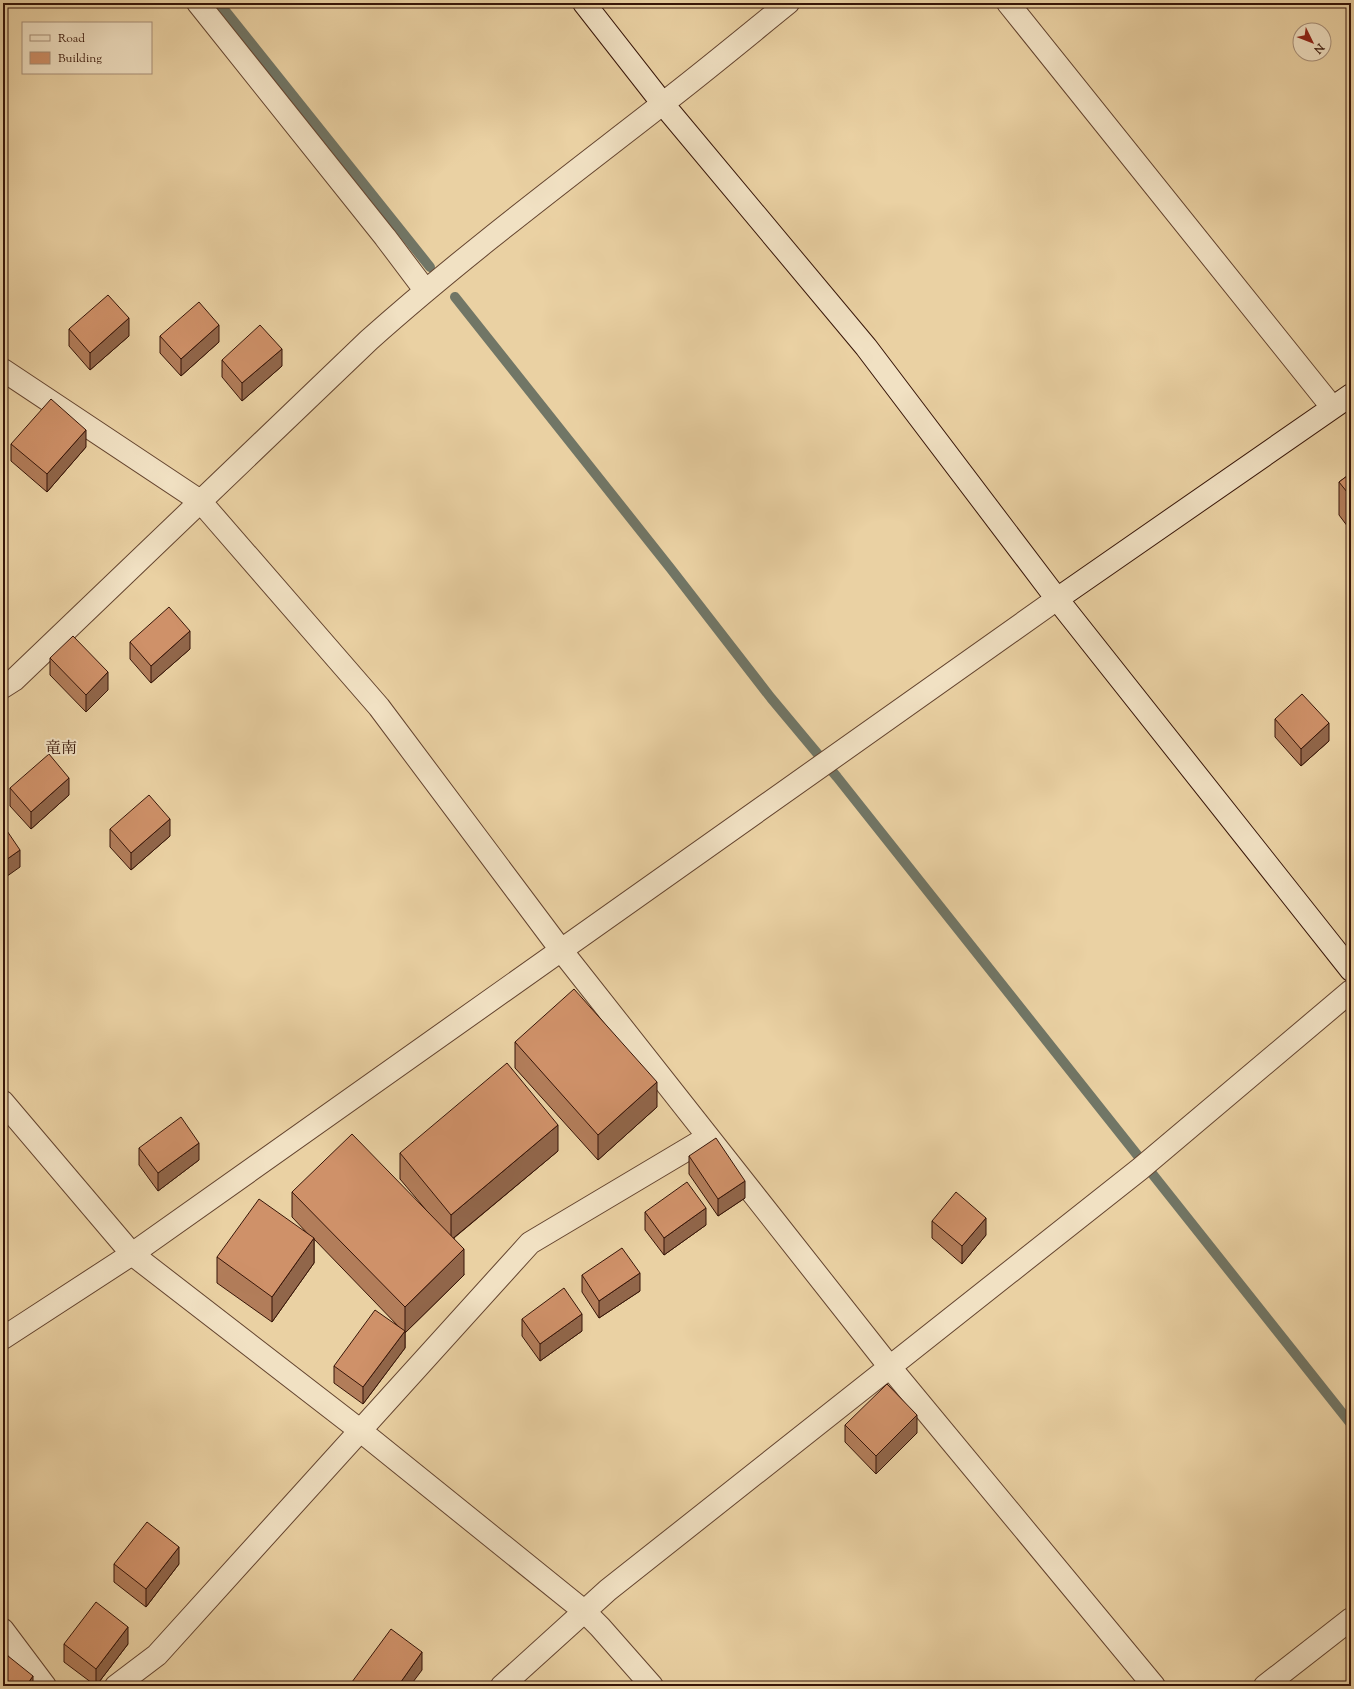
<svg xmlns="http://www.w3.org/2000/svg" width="1354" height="1689" viewBox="0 0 1354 1689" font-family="'Sorts Mill Goudy','Noto Serif JP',serif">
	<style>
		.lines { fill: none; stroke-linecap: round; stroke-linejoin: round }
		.stream { stroke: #717666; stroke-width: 10 }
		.street-casing { stroke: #64442f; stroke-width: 24 }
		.secondary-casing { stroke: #371508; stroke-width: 24 }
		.street { stroke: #f1e1c3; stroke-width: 22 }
		.secondary { stroke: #f1e1c3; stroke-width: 22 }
		.wall { fill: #b27d5a; stroke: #371508 }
		.shaded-wall { fill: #91664a; stroke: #371508 }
		.building { fill: #cf9169; stroke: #371508 }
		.labels { text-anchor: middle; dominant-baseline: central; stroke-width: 4; stroke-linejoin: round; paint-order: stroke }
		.neighbourhood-label { font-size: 16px; fill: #371508; stroke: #f1e1c3 }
	</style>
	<rect width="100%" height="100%" fill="#ead1a3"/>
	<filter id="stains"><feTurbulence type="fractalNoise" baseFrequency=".005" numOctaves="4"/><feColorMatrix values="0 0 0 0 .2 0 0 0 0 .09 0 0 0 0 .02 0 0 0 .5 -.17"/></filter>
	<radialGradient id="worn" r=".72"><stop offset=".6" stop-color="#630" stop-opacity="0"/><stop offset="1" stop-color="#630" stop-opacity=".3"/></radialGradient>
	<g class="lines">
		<!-- stream -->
		<path class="stream" d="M219 3 430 267
			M455 297 671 569 771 698 837 777 1351 1424"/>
		<defs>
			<path id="street" d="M198 3 385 237 425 290
				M1008 3 1332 407
				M3 370 200 501 379 707 561 950 889 1366 1154 1686
				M3 687 14 680 369 340C462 257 562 182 661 105 704 72 746 37 788 3
				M3 1102 132 1254 357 1428 584 1611 600 1627 652 1686
				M3 1338 132 1254 1057 599
				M3 1630 45 1686
				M116 1686 157 1655 530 1243 708 1137
				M502 1686 608 1590 1140 1169 1351 991
				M1265 1686 1351 1619"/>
			<path id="secondary" d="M584 3 663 104 866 347 1057 599 1351 970
				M1057 599 1351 395"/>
		</defs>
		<!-- street casing -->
		<use href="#street" class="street-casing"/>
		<!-- secondary casing -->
		<use href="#secondary" class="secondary-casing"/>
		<!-- street -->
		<use href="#street" class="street"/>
		<!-- secondary -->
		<use href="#secondary" class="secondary"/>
	</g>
	<!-- wall -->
	<path class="wall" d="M69 329 129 336 90 370 69 346Z
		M160 336 219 342 181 376 160 353Z
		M222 360 282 366 242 401 222 377Z
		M11 444 86 447 47 492 11 461Z
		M1351 473V531L1339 515V482Z
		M130 642 190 649 151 683 130 659Z
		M50 658 108 690 86 712 50 675Z
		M1275 719 1329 741 1301 766 1275 737Z
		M10 788 69 795 31 829 10 806Z
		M110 829 170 836 131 870 110 847Z
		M515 1042 657 1107 598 1160 515 1068Z
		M139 1148 199 1160 158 1191 139 1165Z
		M558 1151 454 1238 464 1275 405 1333V1332V1348L363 1404 334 1383V1366L400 1328 314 1239V1263L272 1322 217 1283V1257L309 1235 292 1217V1192L426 1210 400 1179V1153Z
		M689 1156 745 1198 718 1216 689 1174Z
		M645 1212 706 1225 664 1255 645 1230Z
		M932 1221 986 1235 962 1264 932 1238Z
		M582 1275 640 1291 599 1318 582 1292Z
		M522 1319 582 1331 540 1361 522 1336Z
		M845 1425 917 1433 876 1474 845 1442Z
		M114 1564H179L146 1607 114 1582Z
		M64 1644H128L96 1686 64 1662Z"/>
	<!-- shaded-wall -->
	<path class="shaded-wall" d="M129 318V336L90 370V353Z
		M219 325V342L181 376V359Z
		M282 349V366L242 401V383Z
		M86 430V447L47 492V474Z
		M190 631V649L151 683V666Z
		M108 672V690L86 712V695Z
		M1329 723V741L1301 766V749Z
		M69 778V795L31 829V812Z
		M170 819V836L131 870V853Z
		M20 850V867L3 879V862Z
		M657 1082V1107L598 1160V1135Z
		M558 1125V1151L451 1240V1215Z
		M199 1143V1160L158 1191V1173Z
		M745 1181V1198L718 1216V1199Z
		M706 1208V1225L664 1255V1238Z
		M986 1218V1235L962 1264V1246Z
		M314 1238V1263L272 1322V1297Z
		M464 1249V1275L405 1333V1307Z
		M640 1273V1291L599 1318V1301Z
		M582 1314V1331L540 1361V1344Z
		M405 1331V1348L363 1404V1387Z
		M917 1415V1433L876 1474V1456Z
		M179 1547V1564L146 1607V1589Z
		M128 1627V1644L96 1686V1669Z
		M422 1652V1670L410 1686H398Z
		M33 1676V1686H26Z"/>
	<!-- building -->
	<path class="building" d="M108 295 129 318 90 353 69 329Z
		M199 302 219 325 181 359 160 336Z
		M260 325 282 349 242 383 222 360Z
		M51 399 86 430 47 474 11 444Z
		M1351 473V497L1339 482Z
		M169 607 190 631 151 666 130 642Z
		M73 636 108 672 86 695 50 658Z
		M1302 694 1329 723 1301 749 1275 719Z
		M49 754 69 778 31 812 10 788Z
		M149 795 170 819 131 853 110 829Z
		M3 825 20 850 3 862Z
		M574 989 657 1082 598 1135 515 1042Z
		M507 1063 558 1125 451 1215 400 1153Z
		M181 1117 199 1143 158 1173 139 1148Z
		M352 1134 464 1249 405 1307 292 1192Z
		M716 1138 745 1181 718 1199 689 1156Z
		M687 1182 706 1208 664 1238 645 1212Z
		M956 1192 986 1218 962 1246 932 1221Z
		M259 1199 314 1238 272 1297 217 1257Z
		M622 1248 640 1273 599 1301 582 1275Z
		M564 1288 582 1314 540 1344 522 1319Z
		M375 1310 405 1331 363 1387 334 1366Z
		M887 1384 917 1415 876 1456 845 1425Z
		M147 1522 179 1547 146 1589 114 1564Z
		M96 1602 128 1627 96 1669 64 1644Z
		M391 1629 422 1652 398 1686H349Z
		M3 1652 33 1676 26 1686H3Z"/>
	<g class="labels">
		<!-- neighbourhood labels -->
		<g class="neighbourhood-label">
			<text x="61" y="749">竜南</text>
		</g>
	</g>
	<!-- margin -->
	<rect width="1354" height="1689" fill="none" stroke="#ead1a3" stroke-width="16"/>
	<rect x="4" y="4" width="1346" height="1681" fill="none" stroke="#371508" stroke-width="2"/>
	<rect x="8" y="8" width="1338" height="1673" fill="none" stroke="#371508"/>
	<!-- legend -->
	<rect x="22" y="22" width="130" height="52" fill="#f1e1c3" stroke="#a78f78"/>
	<rect x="30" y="35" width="20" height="6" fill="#f1e1c3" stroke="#a78f78"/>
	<text x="58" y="42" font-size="12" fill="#371508">Road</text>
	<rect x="30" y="52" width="20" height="12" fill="#cf9169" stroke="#a78f78"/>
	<text x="58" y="62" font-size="12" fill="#371508">Building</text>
	<!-- north arrow -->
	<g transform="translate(1312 42) rotate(133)"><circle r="19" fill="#f1e1c3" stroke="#a78f78"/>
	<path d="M0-3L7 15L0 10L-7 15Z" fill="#8f2418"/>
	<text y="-6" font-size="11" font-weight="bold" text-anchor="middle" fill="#371508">N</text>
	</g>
	<rect width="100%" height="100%" filter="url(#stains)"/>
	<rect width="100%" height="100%" fill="url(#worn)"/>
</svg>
